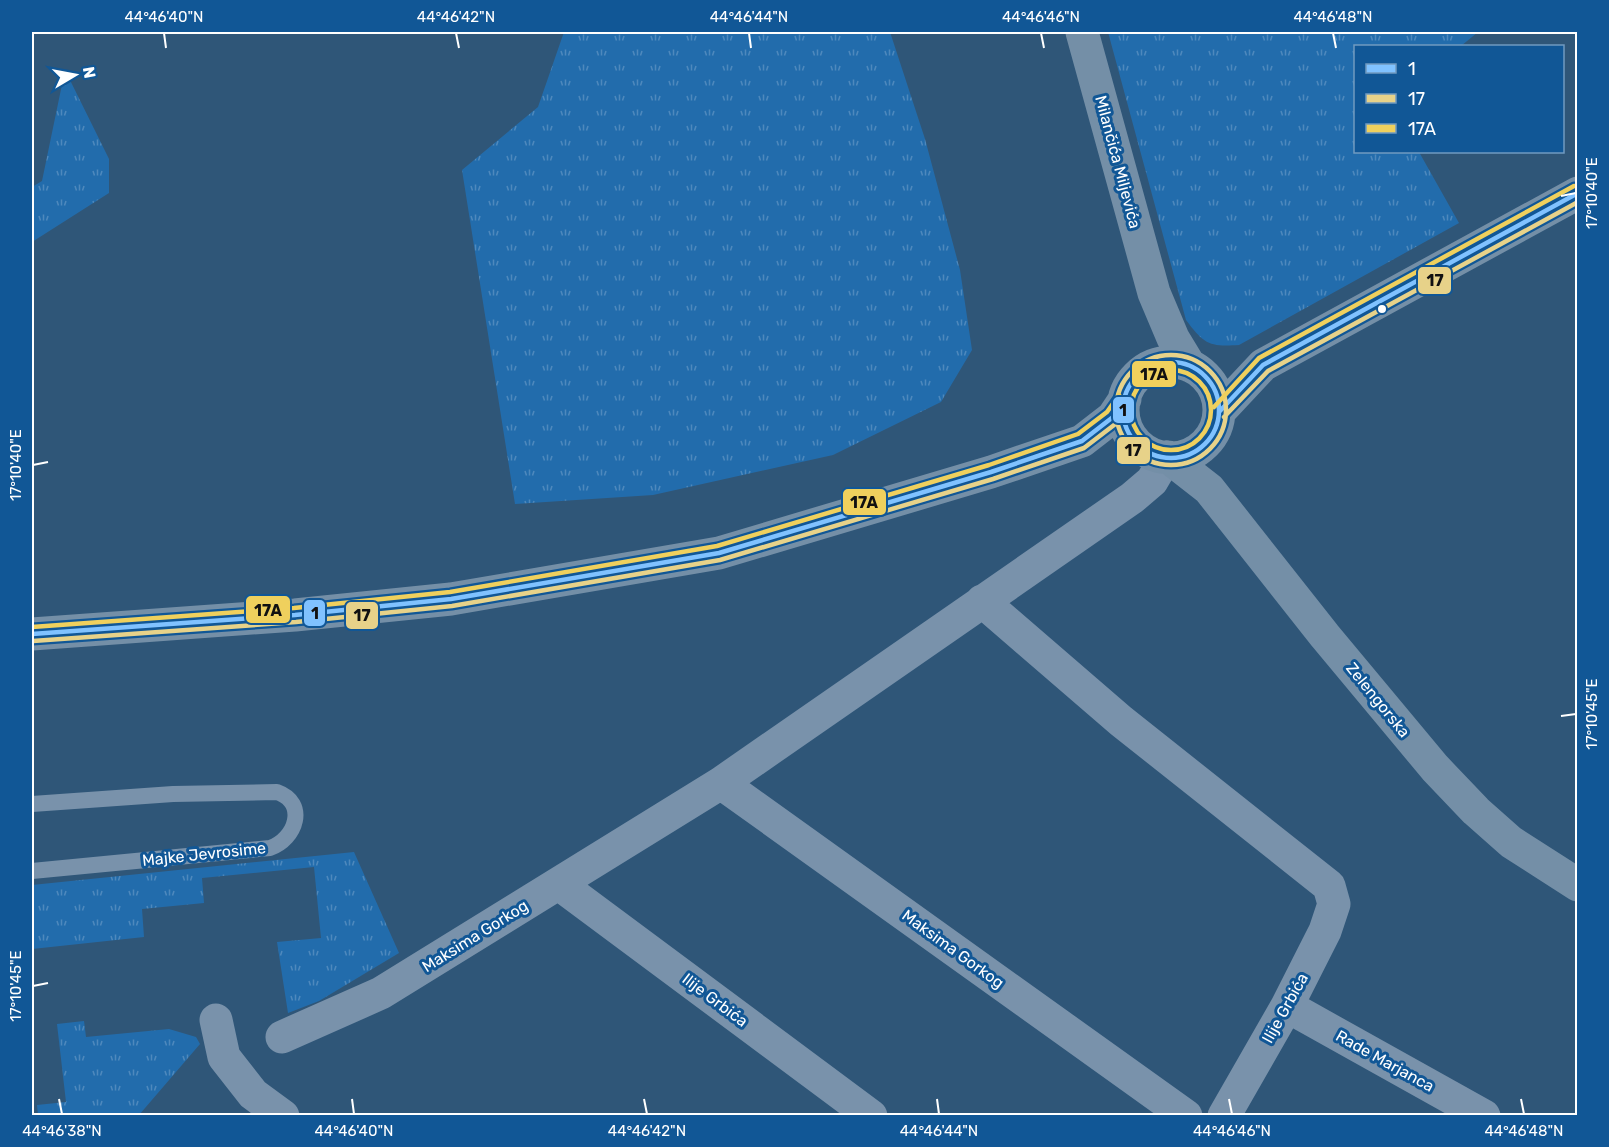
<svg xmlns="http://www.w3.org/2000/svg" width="1609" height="1147" viewBox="0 0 1609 1147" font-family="Rubik,sans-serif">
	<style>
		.grass { fill: url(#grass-tufts) }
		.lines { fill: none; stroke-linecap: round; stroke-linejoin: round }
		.lane { stroke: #7992ab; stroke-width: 16 }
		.street { stroke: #7992ab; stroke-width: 33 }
		.secondary { stroke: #748fa7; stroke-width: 33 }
		.bus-1-casing { stroke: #115796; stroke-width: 9 }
		.bus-2-casing { stroke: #115796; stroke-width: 9 }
		.bus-3-casing { stroke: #115796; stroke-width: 9 }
		.bus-1 { stroke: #80c2ff; stroke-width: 4.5 }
		.bus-2 { stroke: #e7d289; stroke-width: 4.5 }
		.bus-3 { stroke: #efd05d; stroke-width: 4.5 }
		.ticks { fill: none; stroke: #fff; stroke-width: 2 }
		.bus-dot { fill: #fff; stroke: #115796; stroke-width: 2 }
		.labels { text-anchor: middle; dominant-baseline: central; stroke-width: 6; stroke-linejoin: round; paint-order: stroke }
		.street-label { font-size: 16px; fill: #fff; stroke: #115796 }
		.line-badge { stroke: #115796; stroke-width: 2 }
		.pale-badge-label { font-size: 16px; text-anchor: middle; font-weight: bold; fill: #111 }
		.neatline { fill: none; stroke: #fff; stroke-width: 2 }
		.ticks-label { font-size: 15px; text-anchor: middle; fill: #fff }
	</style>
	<defs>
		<pattern id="grass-tufts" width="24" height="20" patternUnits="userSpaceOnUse" patternTransform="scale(1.5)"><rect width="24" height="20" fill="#226cac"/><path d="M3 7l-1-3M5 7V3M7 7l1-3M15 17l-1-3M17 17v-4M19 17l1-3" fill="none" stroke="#4e89bd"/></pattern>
	</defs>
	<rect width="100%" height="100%" fill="#2f5678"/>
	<!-- grass -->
	<path class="grass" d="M564 32H890L925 139 960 270 972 350 941 402 833 455 653 495 515 504 462 170 538 107Z
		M1108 32H1478L1461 46H1356V152H1419L1459 223 1239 345C1209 347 1204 344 1186 320Z
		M65 70 109 159V193L32 242V187L42 181Z
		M354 852 399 953 319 1001 288 1013 277 942 321 938 314 867 202 878 204 903 142 909 144 937 32 949V885Z
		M84 1021 86 1037 169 1029 196 1037 200 1044 139 1115H38L37 1105 66 1102 57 1024Z"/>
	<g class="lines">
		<!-- lane -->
		<path class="lane" d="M32 804 173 794 277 792C308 803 296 839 270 848L32 871"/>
		<!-- street -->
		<path class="street" d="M982 601 1121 721 1329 886 1334 904 1325 931 1287 1006 1224 1116
			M721 783 1186 1116
			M559 884 871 1116
			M1287 1006 1484 1116
			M216 1020 224 1057 253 1094 283 1116
			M282 1037 381 993 721 783 1132 498 1152 481 1166 457"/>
		<!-- secondary -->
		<path class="secondary" d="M1082 32 1154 293 1173 338 1190 366
			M1123 410a48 48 0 1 1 96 0a48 48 0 1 1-96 0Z
			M1219 412 1263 365 1578 193
			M1168 457 1209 489 1325 636 1435 768 1476 811 1511 842 1578 885
			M32 634 295 615 451 599 719 553 991 472 1082 441 1113 417 1125 399"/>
		<defs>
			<path id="bus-1" d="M1123 410a48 48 0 1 1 96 0a48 48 0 1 1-96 0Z
				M1219 412 1263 365 1578 193
				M32 634 295 615 451 599 719 553 991 472 1082 441 1113 417 1125 399"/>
			<path id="bus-2" d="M1116 410a55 55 0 1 1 110 0a55 55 0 1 1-110 0Z
				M1224 417 1268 371 1578 202
				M33 641 296 622 452 606 720 560 993 479 1084 448 1118 422 1131 403"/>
			<path id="bus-3" d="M1131 410a40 40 0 1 1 80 0a40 40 0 1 1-80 0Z
				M1214 407 1259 358 1574 186
				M32 627 294 608 450 592 717 546 989 465 1078 434 1107 412 1119 395"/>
		</defs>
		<!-- bus-1 casing -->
		<use href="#bus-1" class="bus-1-casing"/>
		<!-- bus-2 casing -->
		<use href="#bus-2" class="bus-2-casing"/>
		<!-- bus-3 casing -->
		<use href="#bus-3" class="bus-3-casing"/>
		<!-- bus-1 -->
		<use href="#bus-1" class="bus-1"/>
		<!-- bus-2 -->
		<use href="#bus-2" class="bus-2"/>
		<!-- bus-3 -->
		<use href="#bus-3" class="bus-3"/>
	</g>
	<!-- ticks -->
	<path class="ticks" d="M164 33 166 48M456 33 459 48M749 33 751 48M1041 33 1044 48M1333 33 1336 48M1561 196 1576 193M33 465 48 462M1561 716 1576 714M33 986 48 983M59 1099 62 1114M352 1099 354 1114M644 1099 647 1114M937 1099 939 1114M1229 1099 1232 1114M1521 1099 1524 1114"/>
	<!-- markers -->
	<circle class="bus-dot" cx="1382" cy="309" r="5"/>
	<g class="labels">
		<!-- street labels -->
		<g class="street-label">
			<text transform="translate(1118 162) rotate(75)">Milančića Miljevića</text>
			<text transform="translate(1378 700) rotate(51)">Zelengorska</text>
			<text transform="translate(204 854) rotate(-6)">Majke Jevrosime</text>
			<text transform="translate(475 936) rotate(-32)">Maksima Gorkog</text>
			<text transform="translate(953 949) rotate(36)">Maksima Gorkog</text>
			<text transform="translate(715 1000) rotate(37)">Ilije Grbića</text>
			<text transform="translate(1285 1008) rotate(-61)">Ilije Grbića</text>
			<text transform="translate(1385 1061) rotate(29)">Rade Marjanca</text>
		</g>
	</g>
	<g class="line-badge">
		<rect x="1417" y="266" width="35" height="29" rx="6" fill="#e7d289"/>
		<rect x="1131" y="360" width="46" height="28" rx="6" fill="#efd05d"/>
		<rect x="1112" y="396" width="23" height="28" rx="6" fill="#80c2ff"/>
		<rect x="1116" y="436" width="35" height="29" rx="6" fill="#e7d289"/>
		<rect x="842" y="488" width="45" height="28" rx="6" fill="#efd05d"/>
		<rect x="245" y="595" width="46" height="29" rx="6" fill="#efd05d"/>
		<rect x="303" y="599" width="23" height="28" rx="6" fill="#80c2ff"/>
		<rect x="345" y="601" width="34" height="29" rx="6" fill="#e7d289"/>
	</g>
	<g class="pale-badge-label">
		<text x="1435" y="286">17</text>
		<text x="1154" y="380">17A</text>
		<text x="1123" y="416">1</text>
		<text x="1133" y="456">17</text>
		<text x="864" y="508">17A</text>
		<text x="268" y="616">17A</text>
		<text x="315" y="619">1</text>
		<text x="362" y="621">17</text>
	</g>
	<!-- border -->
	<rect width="1609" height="1147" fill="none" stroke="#115796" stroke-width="66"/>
	<!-- legend -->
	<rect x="1354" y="45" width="210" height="108" fill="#115796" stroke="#709ac0" stroke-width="1.5"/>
	<rect x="1366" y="64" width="30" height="9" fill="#80c2ff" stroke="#709ac0" stroke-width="1.5"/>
	<text x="1408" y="75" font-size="18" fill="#ffffff">1</text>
	<rect x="1366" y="94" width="30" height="9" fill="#e7d289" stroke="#709ac0" stroke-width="1.5"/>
	<text x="1408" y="105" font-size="18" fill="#ffffff">17</text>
	<rect x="1366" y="124" width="30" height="9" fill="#efd05d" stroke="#709ac0" stroke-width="1.5"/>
	<text x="1408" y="135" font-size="18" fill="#ffffff">17A</text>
	<!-- north arrow -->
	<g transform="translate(75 75) rotate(80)" stroke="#115796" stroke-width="4.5" paint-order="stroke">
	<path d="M0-4.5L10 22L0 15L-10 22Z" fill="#ffffff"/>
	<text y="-9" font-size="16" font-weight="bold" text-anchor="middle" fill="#ffffff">N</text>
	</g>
	<rect x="33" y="33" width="1543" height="1081" class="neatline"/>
	<g class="ticks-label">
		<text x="164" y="22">44°46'40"N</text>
		<text x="456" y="22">44°46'42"N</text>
		<text x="749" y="22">44°46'44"N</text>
		<text x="1041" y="22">44°46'46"N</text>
		<text x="1333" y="22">44°46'48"N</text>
		<text transform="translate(1592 193) rotate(-90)" y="5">17°10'40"E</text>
		<text transform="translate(16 465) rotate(-90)" y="5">17°10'40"E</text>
		<text transform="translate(1592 714) rotate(-90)" y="5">17°10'45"E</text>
		<text transform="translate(16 986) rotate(-90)" y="5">17°10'45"E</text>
		<text x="62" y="1136">44°46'38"N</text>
		<text x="354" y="1136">44°46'40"N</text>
		<text x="647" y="1136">44°46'42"N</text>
		<text x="939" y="1136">44°46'44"N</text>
		<text x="1232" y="1136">44°46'46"N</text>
		<text x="1524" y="1136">44°46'48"N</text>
	</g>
</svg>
